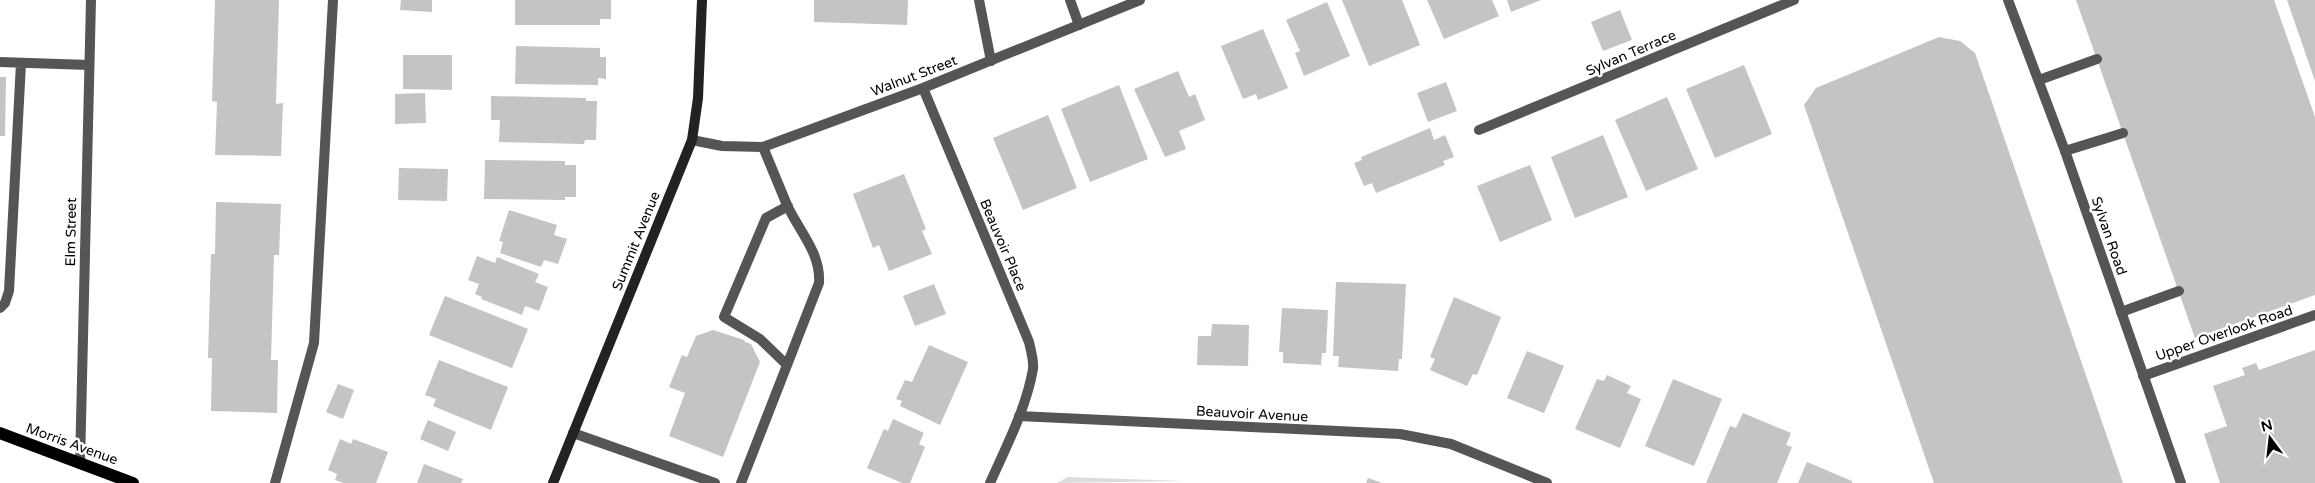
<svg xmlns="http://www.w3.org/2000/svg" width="2315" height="483" viewBox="0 0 2315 483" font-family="'Varela Round',sans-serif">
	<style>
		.green { fill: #dcdcdc }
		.building { fill: #c4c4c4 }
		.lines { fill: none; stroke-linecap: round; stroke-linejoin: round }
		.lane { stroke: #555; stroke-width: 10 }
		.street { stroke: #555; stroke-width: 10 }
		.secondary { stroke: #222; stroke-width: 10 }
		.primary { stroke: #000; stroke-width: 12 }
		.labels { text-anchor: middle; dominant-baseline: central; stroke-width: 5; stroke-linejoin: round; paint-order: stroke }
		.street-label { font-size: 14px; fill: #000; stroke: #fff }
	</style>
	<rect width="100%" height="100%" fill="#fff"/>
	<!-- green -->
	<path class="green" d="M1068 477 1184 481 1057 483Z"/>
	<!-- building -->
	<path class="building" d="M215 0H279L276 104 283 103 281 156 215 155 217 102 212 101Z
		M401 0H432V12L400 10Z
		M515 0H611V19H600V25H515Z
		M814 0H908L907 25 814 22Z
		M1342 0H1402L1420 45 1369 66Z
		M1427 0H1492L1499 16 1444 39Z
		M1507 0H1541L1511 12Z
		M2076 0H2274L2315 117V295L2195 338Z
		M2287 0H2315V81Z
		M1327 2 1350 56 1304 76 1295 53 1300 51 1286 20Z
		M1620 10 1632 40 1603 51 1591 22Z
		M1263 29 1288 88 1258 100 1256 94 1243 99 1221 46Z
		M1939 37 1960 41 1975 53 2123 483H1934L1804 105 1816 88Z
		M516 46 600 48V57H606V79L598 78V85L515 84Z
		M403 55H452V90L403 89Z
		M1744 65 1772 134 1715 158 1686 89Z
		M1178 71 1189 97 1195 94 1205 120 1179 131 1186 149 1165 157 1134 89Z
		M0 77H6L5 136H0Z
		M1446 82 1457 111 1428 122 1417 93Z
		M1119 85 1148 159 1090 182 1061 109Z
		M425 93 426 123 395 124V94Z
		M491 96 586 98V101H597L596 140H585L584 144 499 142 500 120H491Z
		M1667 97 1698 169 1646 191 1615 120Z
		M1048 115 1077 188 1023 210 993 138Z
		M1430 128 1434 140 1445 135 1454 157 1443 161 1445 165 1376 193 1372 183 1364 186 1354 163 1362 160 1361 157Z
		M1603 135 1628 197 1575 218 1551 157Z
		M485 160 565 161V165H576V197H565V200L484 199Z
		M1530 165 1552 220 1500 242 1477 186Z
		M399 168 448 169 447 201 398 200Z
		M904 174 926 229 922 231 932 254 889 271 879 245 873 248 853 194Z
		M216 202 281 204 279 255H274L271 360H278L277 413 211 411 212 358H208L211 254H215Z
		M509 210 557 225 554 235 567 239 558 264 544 260 541 267 500 253 503 242 499 241Z
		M477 256 495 263 497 257 539 274 535 282 548 287 539 311 525 306 522 315 481 299 482 297 475 294 479 284 468 280Z
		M1336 282 1406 284 1402 359H1399L1398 371 1338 367 1339 356H1333Z
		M934 284 946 314 915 326 903 296Z
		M445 296 528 329 512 368 429 335Z
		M1454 297 1501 317 1477 375 1473 374 1467 386 1430 370 1435 359 1430 357Z
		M1282 308 1328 310 1326 353H1322L1321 365 1283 363V352H1279Z
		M1212 324 1249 325 1248 366 1197 365 1198 336H1211Z
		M713 330 744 340 745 342 751 344 760 362 723 457 669 436 685 393 669 387 682 355 687 357 696 336Z
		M929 345 968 362 940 425 900 406 902 401 896 399 905 380 912 382Z
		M2315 350V483H2220L2204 434 2227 426 2213 386 2245 375 2242 368 2256 363 2259 370Z
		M1527 351 1564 366 1544 413 1507 398Z
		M439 360 508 387 491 430 433 406 436 399 425 395Z
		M1607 375 1631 386 1627 393 1641 399 1620 448 1575 429 1597 379 1604 381Z
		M1673 379 1722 399 1694 466 1645 446Z
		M338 384 354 390 343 419 326 412Z
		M1743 413 1791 433 1786 445 1792 447 1777 483H1706L1730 426 1736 428Z
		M893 419 924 433 919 444 925 447 910 483H902L867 468 884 429 888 431Z
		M428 420 456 432 448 451 420 439Z
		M340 439 351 444 353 439 388 452 376 483H344L335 480 337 474 328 470Z
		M1807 462 1852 481V483H1798Z
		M424 464 463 479 461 483H417Z
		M1368 478 1382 483H1366Z"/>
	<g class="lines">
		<!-- lane -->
		<path class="lane" d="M979 0 991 61
			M1070 0 1079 25
			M0 62 89 65
			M2039 80 2097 59
			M2065 151 2123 133
			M0 308 5 303 9 291 21 63
			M2121 312 2179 291
			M787 365 760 339 724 317 766 218 788 206
			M573 433 715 483
			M275 483 314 343 333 0
			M741 483 819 283C821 253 799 231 787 205 779 186 771 166 763 147"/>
		<!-- street -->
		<path class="street" d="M2008 0 2065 151 2181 483
			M923 88 1029 342C1031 351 1034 361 1033 369 1026 409 1006 447 990 483
			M1479 130 1794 0
			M692 140 722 146 763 147 923 88 1140 0
			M2143 376 2315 315
			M1019 416 1400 434 1451 444 1547 483
			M80 464 91 0"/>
		<!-- secondary -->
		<path class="secondary" d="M553 483 692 140 698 98 702 0"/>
		<!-- primary -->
		<path class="primary" d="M0 433 133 483"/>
	</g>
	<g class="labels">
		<!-- street labels -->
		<g class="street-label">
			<text transform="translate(1631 53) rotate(-23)">Sylvan Terrace</text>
			<text transform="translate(914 76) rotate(-21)">Walnut Street</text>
			<text transform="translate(71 232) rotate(-89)">Elm Street</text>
			<text transform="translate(2109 236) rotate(71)">Sylvan Road</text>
			<text transform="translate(636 241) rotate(-68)">Summit Avenue</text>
			<text transform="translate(1003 245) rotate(67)">Beauvoir Place</text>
			<text transform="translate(2224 333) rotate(-19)">Upper Overlook Road</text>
			<text transform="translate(1252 414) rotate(3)">Beauvoir Avenue</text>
			<text transform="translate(72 444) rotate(20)">Morris Avenue</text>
		</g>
	</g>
	<!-- north arrow -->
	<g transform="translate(2270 438) rotate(345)" stroke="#ffffff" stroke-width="4" paint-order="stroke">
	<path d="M0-4L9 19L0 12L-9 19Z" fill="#000000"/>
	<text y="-8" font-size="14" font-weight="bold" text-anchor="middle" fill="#000000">N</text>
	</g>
</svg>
